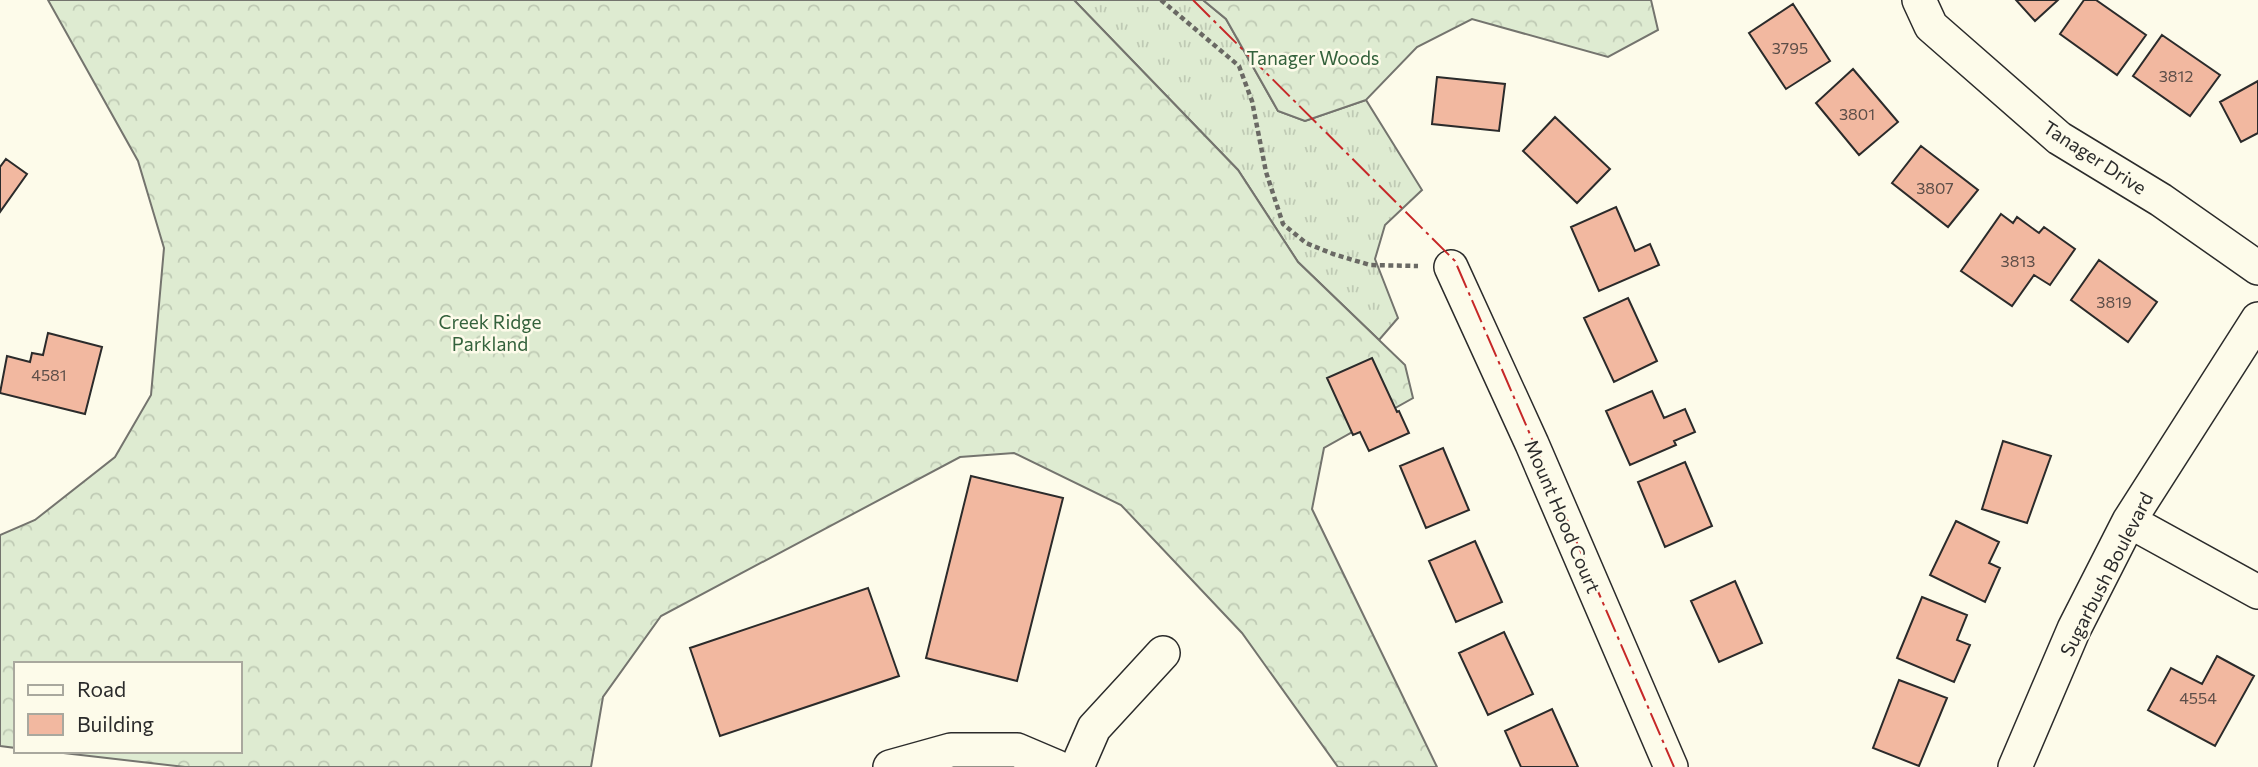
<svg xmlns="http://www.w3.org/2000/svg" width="2258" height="767" viewBox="0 0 2258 767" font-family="Commissioner,sans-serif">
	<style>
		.grass { fill: url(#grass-tufts); stroke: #74746e; stroke-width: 2 }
		.forest { fill: url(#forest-crowns); stroke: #74746e; stroke-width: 2 }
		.building { fill: #f2b8a0; stroke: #2b2b2b; stroke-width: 2 }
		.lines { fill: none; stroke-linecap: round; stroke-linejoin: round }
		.street-casing { stroke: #2b2b2b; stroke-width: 36 }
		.path { stroke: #6a6964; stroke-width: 4.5; stroke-dasharray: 5 3.5; stroke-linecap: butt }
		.street { stroke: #fdfbea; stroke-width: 33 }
		.power { stroke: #c62828; stroke-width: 2; stroke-dasharray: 24 5 3.5 5; stroke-linecap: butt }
		.labels { text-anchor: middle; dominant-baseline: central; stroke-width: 5; stroke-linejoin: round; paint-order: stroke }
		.number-label { font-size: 16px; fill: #5d4e48 }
		.park-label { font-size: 19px; fill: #34623c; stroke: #fdfbea }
		.street-label { font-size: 19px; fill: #2b2b2b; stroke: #fdfbea }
	</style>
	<defs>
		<pattern id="grass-tufts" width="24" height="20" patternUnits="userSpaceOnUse" patternTransform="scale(1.75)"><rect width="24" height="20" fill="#deebd1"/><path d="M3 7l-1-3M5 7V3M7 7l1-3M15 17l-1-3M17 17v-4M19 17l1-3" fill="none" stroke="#bfcab4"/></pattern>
		<pattern id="forest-crowns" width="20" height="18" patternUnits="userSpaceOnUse" patternTransform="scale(1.75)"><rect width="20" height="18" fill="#deebd1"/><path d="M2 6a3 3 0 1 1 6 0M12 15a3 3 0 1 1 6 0" fill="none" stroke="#bfcab4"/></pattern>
	</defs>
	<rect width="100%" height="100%" fill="#fdfbea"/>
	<!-- grass -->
	<path class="grass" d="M1074 0H1203L1226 19 1278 111 1305 121 1366 100 1422 190 1385 225 1375 259 1398 318 1379 340 1298 262 1238 170Z"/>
	<!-- forest -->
	<path class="forest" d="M48 0H1074L1238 170 1298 262 1405 365 1413 398 1324 448 1312 509 1437 767H1338L1242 633 1121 505 1014 453 960 457 661 616 603 697 591 767H185L46 751H240V664H16V748L0 746V535L35 520 115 457 151 395 164 248 138 161Z
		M1203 0H1651L1658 30 1608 57 1472 19 1417 47 1366 100 1305 121 1278 111 1226 19Z"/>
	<!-- building -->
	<path class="building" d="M2016 0H2058L2035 21Z
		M2084 0H2096L2146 35 2117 75 2060 34Z
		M1793 4 1830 61 1786 89 1749 33Z
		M2162 35 2220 75 2190 116 2133 76Z
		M1853 69 1898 122 1859 155 1816 103Z
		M1437 77 1505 84 1499 131 1432 124Z
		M2258 81V133L2241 142 2220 102Z
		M1555 117 1610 169 1577 203 1523 151Z
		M1921 146 1978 190 1948 227 1892 183Z
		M6 159 27 174 0 212V167Z
		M1616 207 1635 251 1650 244 1659 265 1599 291 1571 227Z
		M2001 214 2013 223 2017 217 2039 233 2044 227 2075 249 2050 285 2034 275 2012 306 1961 271Z
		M2099 260 2157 302 2128 342 2071 300Z
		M1628 298 1657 361 1614 382 1584 318Z
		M48 333 102 347 85 414 0 393 7 356 30 362 32 353 43 355Z
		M1372 358 1397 412 1399 411 1409 433 1369 451 1360 432 1353 435 1327 378Z
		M1652 391 1664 418 1685 409 1695 432 1674 441 1676 445 1630 465 1606 411Z
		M2003 441 2051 456 2027 523 1982 509Z
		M1443 448 1469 510 1426 528 1400 466Z
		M1685 462 1712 526 1665 547 1638 482Z
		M971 476 1063 498 1017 681 926 658Z
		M1956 521 1999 542 1989 563 2000 568 1985 602 1930 575Z
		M1475 541 1502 602 1456 622 1429 561Z
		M1735 581 1762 643 1719 662 1691 601Z
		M868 588 899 676 720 736 690 648Z
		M1922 597 1967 615 1957 640 1970 645 1954 682 1897 658Z
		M1504 632 1533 694 1488 715 1459 653Z
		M2217 656 2254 676 2215 746 2148 710 2171 668 2202 684Z
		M1899 680 1947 698 1919 766 1873 748Z
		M1552 709 1578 767H1521L1505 731Z"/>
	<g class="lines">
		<defs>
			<path id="street" d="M1919 0 1931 26 2059 138 2161 200 2258 268
				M1451 267 1532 444 1671 767
				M2129 521 2258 592
				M890 767 951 750H1017L1057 767
				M1077 767 1094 728 1163 653
				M2015 767 2074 629 2129 521 2258 319"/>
		</defs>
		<!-- street casing -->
		<use href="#street" class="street-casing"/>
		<!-- path -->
		<path class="path" d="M1161 0 1239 66 1252 101 1266 172 1283 224 1306 243 1333 254 1370 265 1418 266"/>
		<!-- street -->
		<use href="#street" class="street"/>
		<!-- power -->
		<path class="power" d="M1193 0 1455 261 1674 767"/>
	</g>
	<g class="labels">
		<!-- number labels -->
		<g class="number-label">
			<text x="1790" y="47">3795</text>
			<text x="2176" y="75">3812</text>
			<text x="1857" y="113">3801</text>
			<text x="1935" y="187">3807</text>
			<text x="2018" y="260">3813</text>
			<text x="2114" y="301">3819</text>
			<text x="49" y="374">4581</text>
			<text x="2198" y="697">4554</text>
		</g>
		<!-- park labels -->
		<g class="park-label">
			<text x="1313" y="57">Tanager Woods</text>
			<text x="490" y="321">Creek Ridge<tspan x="490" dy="22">Parkland</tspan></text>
		</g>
		<!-- street labels -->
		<g class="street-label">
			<text transform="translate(2095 157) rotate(33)">Tanager Drive</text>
			<text transform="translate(1563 516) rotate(67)">Mount Hood Court</text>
			<text transform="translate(2106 574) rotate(-63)">Sugarbush Boulevard</text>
		</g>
	</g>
	<!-- legend -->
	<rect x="14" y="662" width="228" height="91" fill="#fdfbea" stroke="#a9a89e" stroke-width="2"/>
	<rect x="28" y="685" width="35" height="10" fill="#fdfbea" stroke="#a9a89e" stroke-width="2"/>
	<text x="77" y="697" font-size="21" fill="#2b2b2b">Road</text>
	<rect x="28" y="714" width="35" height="21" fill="#f2b8a0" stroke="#a9a89e" stroke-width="2"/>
	<text x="77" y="732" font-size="21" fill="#2b2b2b">Building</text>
</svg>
